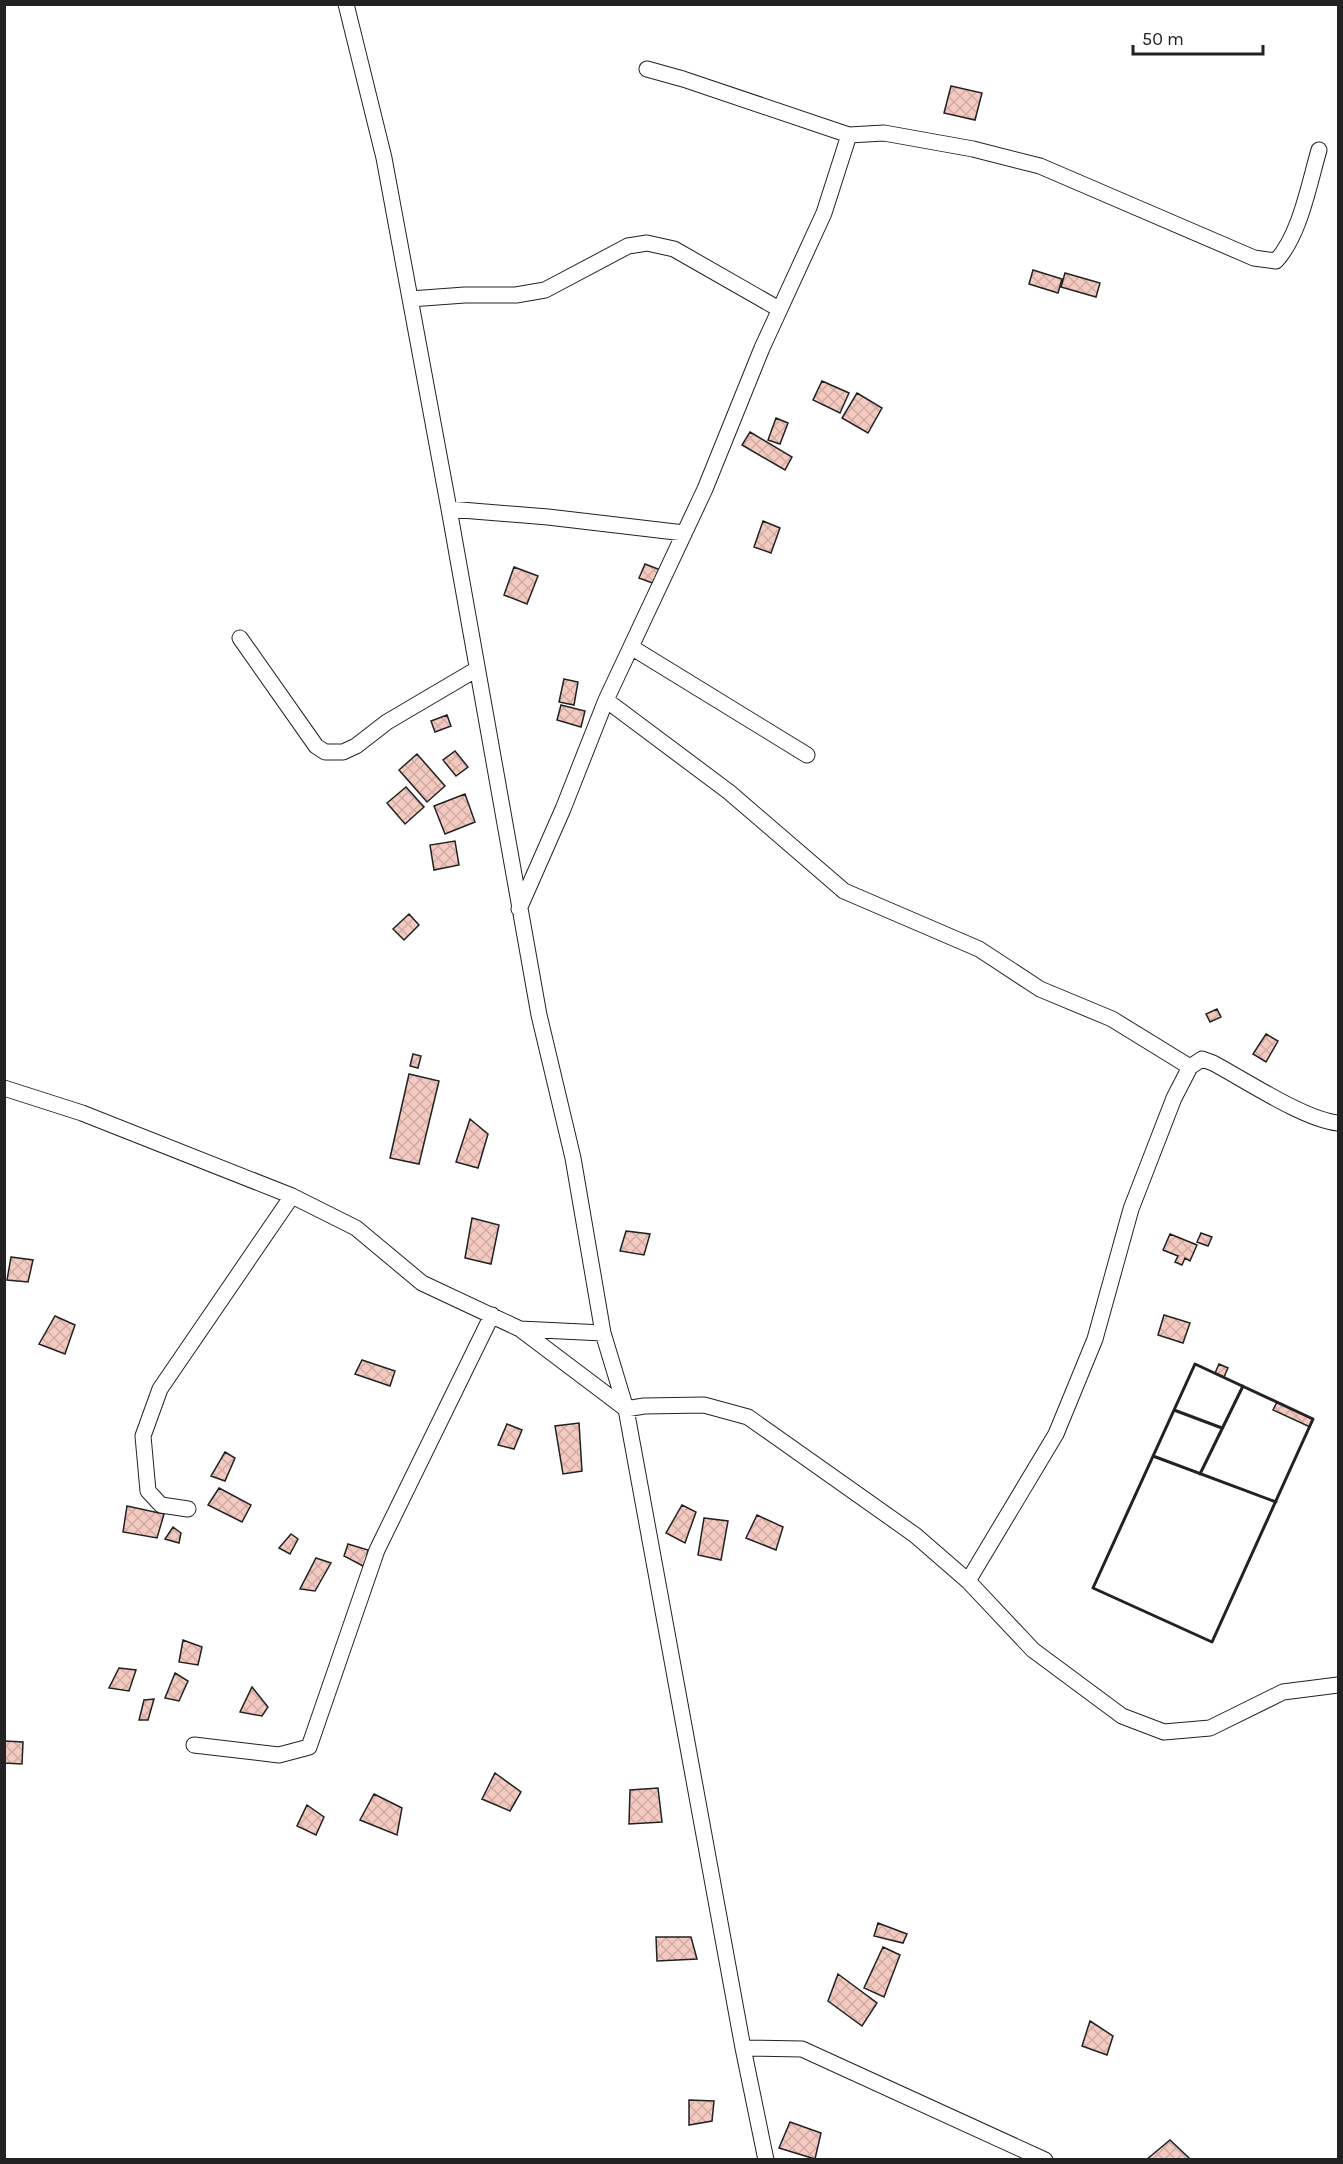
<svg xmlns="http://www.w3.org/2000/svg" width="1343" height="2164" viewBox="0 0 1343 2164" font-family="Karla,sans-serif">
	<style>
		.building { fill: url(#building-cross-hatch); stroke: #222; stroke-width: 1.5 }
		.lines { fill: none; stroke-linecap: round; stroke-linejoin: round }
		.minor-casing { stroke: #222; stroke-width: 17 }
		.minor { stroke: #fff; stroke-width: 15 }
		.wall { stroke: #222; stroke-width: 3 }
	</style>
	<defs>
		<pattern id="building-cross-hatch" width="8" height="8" patternUnits="userSpaceOnUse" patternTransform="scale(1.5)"><rect width="8" height="8" fill="#f3c9c0"/><path d="M0 0l8 8M0 8l8-8" fill="none" stroke="#d0aca5"/></pattern>
	</defs>
	<rect width="100%" height="100%" fill="#fff"/>
	<!-- building -->
	<path class="building" d="M951 86 982 93 975 120 944 113Z
		M1033 270 1062 279 1058 293 1029 284Z
		M1065 273 1100 283 1096 297 1061 287Z
		M822 381 849 393 840 413 813 400Z
		M857 393 882 408 868 433 842 418Z
		M776 418 788 423 780 444 768 440Z
		M750 432 792 457 785 470 742 445Z
		M763 521 780 528 771 553 754 547Z
		M645 564 663 571 658 585 639 578Z
		M514 567 538 576 527 604 504 595Z
		M564 679 578 682 574 705 559 702Z
		M561 705 585 711 581 727 557 720Z
		M447 715 451 726 435 732 431 721Z
		M455 751 468 767 456 776 443 760Z
		M417 754 445 786 427 802 399 770Z
		M406 787 424 807 405 824 387 803Z
		M465 794 475 822 445 834 434 806Z
		M455 841 459 865 434 870 430 845Z
		M409 914 419 925 404 940 393 929Z
		M1217 1009 1221 1017 1210 1022 1206 1014Z
		M1266 1034 1278 1041 1266 1062 1253 1054Z
		M413 1054 421 1056 418 1068 410 1066Z
		M409 1074 439 1081 419 1164 390 1158Z
		M470 1119 488 1134 478 1168 456 1162Z
		M472 1218 499 1225 491 1264 465 1258Z
		M626 1231 650 1234 644 1255 620 1251Z
		M1201 1233 1212 1237 1208 1246 1197 1242Z
		M1170 1234 1197 1245 1190 1261 1185 1258 1182 1265 1175 1262 1178 1256 1163 1250Z
		M11 1257 33 1260 28 1282 7 1280Z
		M1164 1315 1190 1323 1183 1343 1158 1335Z
		M55 1316 75 1325 65 1354 39 1344Z
		M362 1360 395 1371 390 1386 355 1374Z
		M1219 1364 1228 1368 1224 1377 1215 1373Z
		M1277 1402 1313 1419 1310 1427 1273 1410Z
		M579 1423 582 1471 563 1474 555 1426Z
		M507 1424 522 1430 514 1449 498 1445Z
		M225 1452 235 1458 225 1481 211 1476Z
		M219 1488 251 1505 242 1522 208 1505Z
		M682 1505 696 1512 685 1543 666 1533Z
		M127 1506 164 1514 157 1538 123 1532Z
		M757 1515 783 1527 776 1550 746 1538Z
		M704 1518 728 1521 721 1560 698 1555Z
		M173 1527 181 1533 179 1543 165 1539Z
		M291 1534 298 1539 290 1554 279 1548Z
		M348 1544 368 1550 365 1567 344 1556Z
		M316 1558 331 1563 315 1591 300 1589Z
		M183 1640 202 1647 198 1665 179 1662Z
		M119 1668 136 1670 129 1691 109 1688Z
		M175 1673 188 1681 179 1701 165 1698Z
		M252 1687 268 1707 262 1716 240 1712Z
		M154 1699 148 1720H139L144 1700Z
		M5 1741 23 1742 22 1764 4 1763Z
		M495 1773 521 1792 510 1811 482 1799Z
		M658 1788 662 1822 629 1824 630 1790Z
		M374 1794 402 1808 397 1835 360 1820Z
		M307 1805 324 1817 316 1835 297 1826Z
		M878 1923 907 1934 903 1943 874 1936Z
		M656 1937H691L697 1959 657 1961Z
		M883 1947 900 1955 884 1997 864 1988Z
		M838 1974 877 2003 862 2026 828 2001Z
		M1090 2021 1113 2036 1107 2055 1082 2046Z
		M689 2100 714 2101 712 2121 689 2125Z
		M790 2122 821 2133 815 2159 779 2148Z
		M1170 2140 1189 2158 1188 2160H1146Z"/>
	<g class="lines">
		<defs>
			<path id="minor" d="M346 4 384 158 449 509 539 1015 573 1158 603 1333 626 1409 743 2048 766 2160
				M647 69 683 79 849 135 884 133 973 149 1040 166 1254 258 1276 261C1300 235 1309 184 1319 150
				M410 299 465 295H516L545 290 628 246 647 243 674 249 779 309
				M449 509 548 517 684 533
				M240 638 316 746 325 752H343L356 746 387 722 477 669
				M631 647 807 755
				M606 700 729 792 844 891 979 949 1040 989 1112 1019 1190 1067
				M519 909 563 809 606 700 705 489 762 348 824 213 849 135
				M4 1088 82 1113 292 1196 356 1228 422 1283 520 1329 603 1333
				M520 1329 626 1409 644 1406 704 1405 748 1417 915 1535 968 1581 1033 1650 1122 1716 1164 1732 1210 1728 1283 1692 1338 1685
				M188 1509 161 1505 148 1491 143 1436 160 1389 292 1196
				M968 1581 1056 1434 1095 1339 1131 1209 1174 1098 1190 1067 1202 1059 1213 1063C1245 1080 1305 1120 1338 1123
				M194 1745 279 1755 309 1747 377 1550 492 1315
				M743 2048 802 2049 1045 2160"/>
		</defs>
		<!-- minor casing -->
		<use href="#minor" class="minor-casing"/>
		<!-- minor -->
		<use href="#minor" class="minor"/>
		<!-- wall -->
		<path class="wall" d="M1195 1364 1313 1419 1212 1642 1093 1588Z
			M1174 1410 1222 1428
			M1153 1456 1276 1502
			M1200 1474 1243 1386"/>
	</g>
	<!-- border -->
	<rect width="1343" height="2164" fill="none" stroke="#222222" stroke-width="12"/>
	<!-- scale -->
	<path d="M1133 45v9h130v-9" fill="none" stroke="#222222" stroke-width="3"/>
	<text x="1142" y="45" font-size="18" fill="#222222" stroke="#ffffff" stroke-width="4.5" paint-order="stroke">50 m</text>
</svg>
